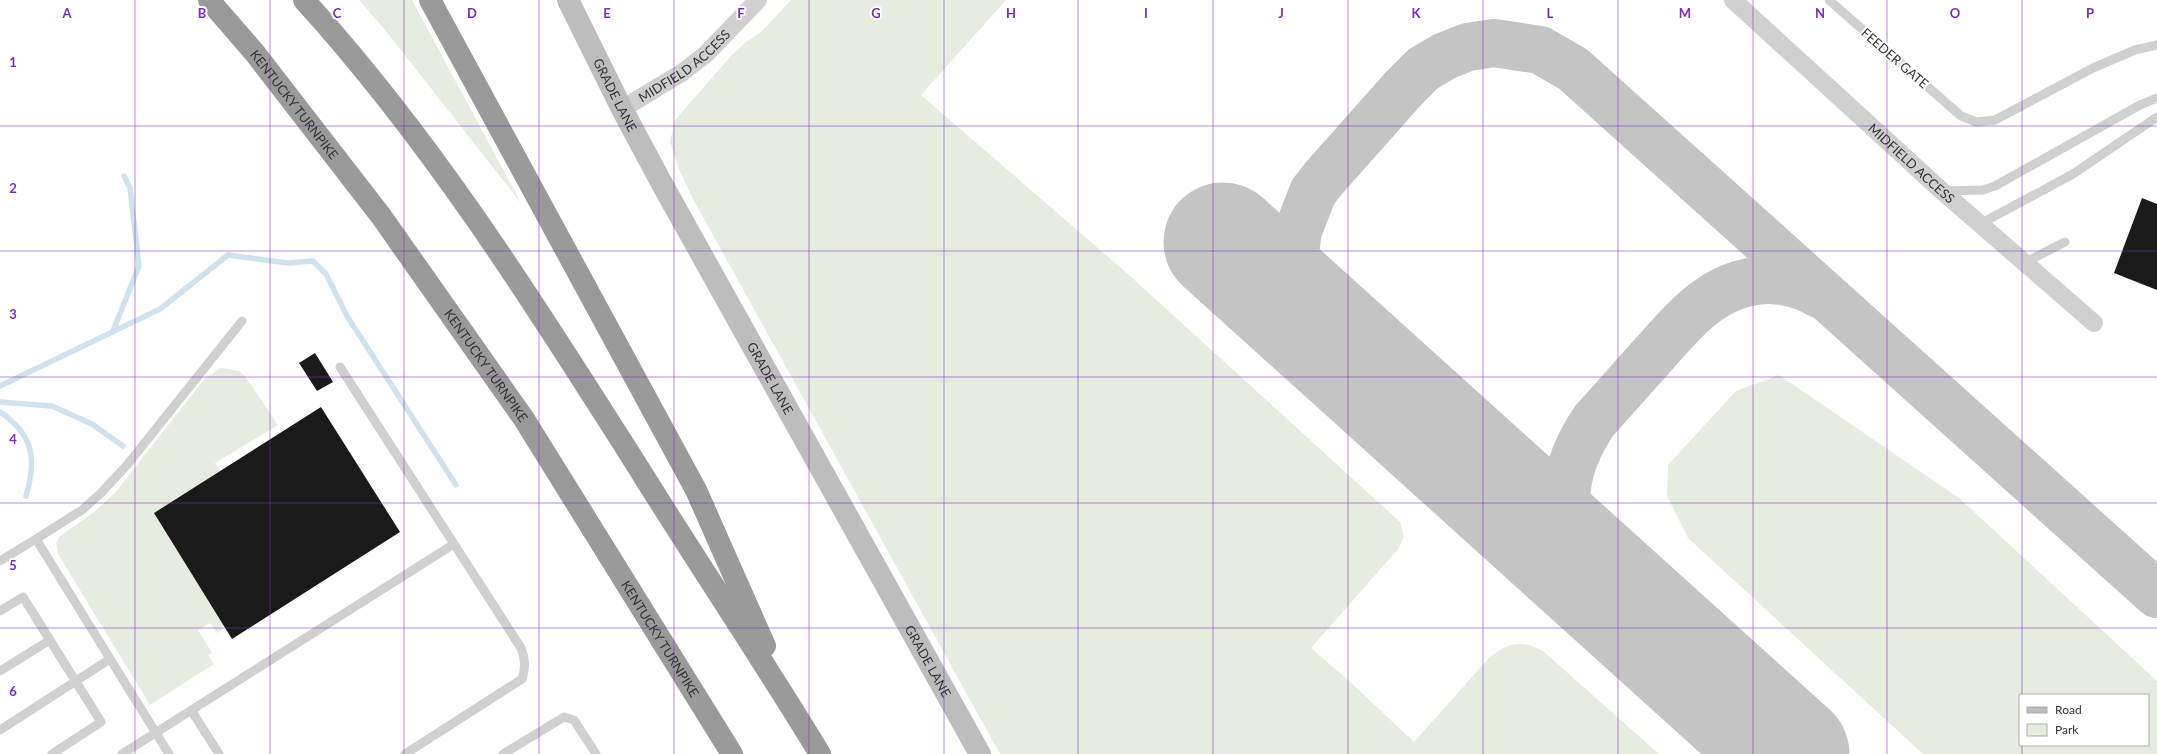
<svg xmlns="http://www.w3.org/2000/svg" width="2157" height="754" viewBox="0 0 2157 754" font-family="Lato,sans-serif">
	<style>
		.green { fill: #e6ecdf; fill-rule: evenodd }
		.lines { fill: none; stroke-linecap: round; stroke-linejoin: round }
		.stream { stroke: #cfe2ee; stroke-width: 5.5 }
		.taxiway { stroke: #c4c4c4; stroke-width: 48 }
		.runway { stroke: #c4c4c4; stroke-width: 119 }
		.building { fill: #1a1a1a }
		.lane { stroke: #d0d0d0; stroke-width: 9 }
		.street { stroke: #d0d0d0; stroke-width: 18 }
		.secondary { stroke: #bdbdbd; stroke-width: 22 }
		.highway { stroke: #9a9a9a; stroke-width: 22 }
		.grid { fill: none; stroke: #7b2cbf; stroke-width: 1; stroke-opacity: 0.55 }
		.labels { text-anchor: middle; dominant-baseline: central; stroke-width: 4; stroke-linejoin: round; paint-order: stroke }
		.street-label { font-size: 13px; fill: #333; stroke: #fff }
		.grid-label { font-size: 13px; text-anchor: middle; font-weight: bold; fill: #7b2cbf; stroke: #fff; stroke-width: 4; stroke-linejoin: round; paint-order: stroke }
	</style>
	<rect width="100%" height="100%" fill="#fff"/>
	<!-- green -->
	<path class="green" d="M359 0H412L521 203 386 31Z
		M791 0H1006L921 95 1129 275 1400 522 1404 536 1399 548 1311 648 1348 680 1414 742 1488 659C1507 643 1520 639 1543 651L1659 754H1000L692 197 679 169 670 142 675 120 731 56 746 42 761 32Z
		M221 368 239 371 245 376 278 425 215 463 220 471 154 513 224 625 221 627 222 630 217 633 210 623 198 630 212 653 208 655 214 664 150 705 58 554 56 543 60 536 94 512 115 493 206 377Z
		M1779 375 1959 498 2157 681V754H1923L1688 538 1667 496 1668 465 1736 391ZM2020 695H2148V745H2020Z"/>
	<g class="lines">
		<!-- stream -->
		<path class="stream" d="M113 331 139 266 130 188 124 176
			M0 386 160 309 228 255 288 263 313 261 326 274 347 316 456 485
			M0 402 52 406 92 424 123 446
			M0 412C34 435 37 459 26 496"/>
		<!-- taxiway -->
		<path class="taxiway" d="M1330 340 1303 297 1298 274 1295 251 1298 231 1313 192 1324 178 1404 88 1423 69 1445 56 1468 47 1494 43 1540 50 1573 69 2157 594
			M1611 593C1602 582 1592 571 1584 559 1554 513 1565 464 1594 421 1614 399 1633 377 1653 355 1687 317 1717 279 1772 280 1789 281 1806 286 1821 295"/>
		<!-- runway -->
		<path class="runway" d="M1223 242 1790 754"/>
	</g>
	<!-- building -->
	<path class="building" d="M2142 198 2157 204V290L2114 273Z
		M315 353 333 382 317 391 299 363Z
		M321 407 400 532 232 639 154 513Z"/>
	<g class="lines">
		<!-- lane -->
		<path class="lane" d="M1829 0 1961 116 1976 122 1995 120 2093 68 2135 50 2157 45
			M1943 191 1983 190 1995 186 2140 105 2157 98
			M1980 224 2073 174 2157 117
			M2024 263 2065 242
			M340 367 521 648C525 659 526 667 522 679L405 754
			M0 561 36 539
			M0 611 23 597 101 722 52 754
			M0 671 50 640
			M191 710 219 754
			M0 730 110 659
			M122 754 454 544
			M169 754 36 539 82 510 101 493 127 465 242 321
			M503 754 564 717 574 720 596 754"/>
		<!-- street -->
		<g class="street">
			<path id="s1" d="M1733 0 1942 191 2094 323"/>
			<path id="s2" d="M622 109 683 72 706 54 758 0"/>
		</g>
		<!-- secondary -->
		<path class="secondary" id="s3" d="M568 0 622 109 661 182 980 754"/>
		<!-- highway -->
		<g class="highway">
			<path id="s4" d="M209 0 254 52 381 216 524 419 732 754"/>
			<path d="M304 0C435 144 539 311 643 475 701 568 763 660 820 754"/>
			<path d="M430 0 696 490 765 646"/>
		</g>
	</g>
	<!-- grid -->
	<path class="grid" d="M135 0V754M270 0V754M404 0V754M539 0V754M674 0V754M809 0V754M944 0V754M1078 0V754M1213 0V754M1348 0V754M1483 0V754M1618 0V754M1753 0V754M1887 0V754M2022 0V695M0 126H2157M0 251H2157M0 377H2157M0 503H2157M0 628H2157M2022 745V754"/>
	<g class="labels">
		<!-- street labels -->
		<g class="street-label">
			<text transform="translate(1895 58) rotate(41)">FEEDER GATE</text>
			<text stroke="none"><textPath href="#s2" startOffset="76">MIDFIELD ACCESS</textPath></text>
			<text stroke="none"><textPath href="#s3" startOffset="106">GRADE LANE</textPath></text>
			<text stroke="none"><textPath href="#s4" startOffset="135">KENTUCKY TURNPIKE</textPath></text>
			<text stroke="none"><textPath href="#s1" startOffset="242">MIDFIELD ACCESS</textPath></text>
			<text stroke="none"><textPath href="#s4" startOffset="459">KENTUCKY TURNPIKE</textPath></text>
			<text stroke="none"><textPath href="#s3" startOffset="429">GRADE LANE</textPath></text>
			<text stroke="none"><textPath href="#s4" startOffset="783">KENTUCKY TURNPIKE</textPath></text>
			<text stroke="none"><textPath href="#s3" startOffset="753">GRADE LANE</textPath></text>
		</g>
	</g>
	<g class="grid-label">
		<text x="67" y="18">A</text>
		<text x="202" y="18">B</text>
		<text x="337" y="18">C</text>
		<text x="472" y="18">D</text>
		<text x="607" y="18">E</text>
		<text x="741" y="18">F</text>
		<text x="876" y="18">G</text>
		<text x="1011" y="18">H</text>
		<text x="1146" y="18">I</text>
		<text x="1281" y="18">J</text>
		<text x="1416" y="18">K</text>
		<text x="1550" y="18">L</text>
		<text x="1685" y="18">M</text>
		<text x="1820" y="18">N</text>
		<text x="1955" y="18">O</text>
		<text x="2090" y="18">P</text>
		<text x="13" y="67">1</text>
		<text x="13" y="193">2</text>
		<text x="13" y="319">3</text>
		<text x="13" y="444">4</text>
		<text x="13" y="570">5</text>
		<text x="13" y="696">6</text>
	</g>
	<!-- legend -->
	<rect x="2019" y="694" width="130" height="52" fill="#ffffff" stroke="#adadad"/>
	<rect x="2027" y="707" width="20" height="6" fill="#bdbdbd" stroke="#adadad"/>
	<text x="2055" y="714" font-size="12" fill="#333333">Road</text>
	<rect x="2027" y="724" width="20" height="12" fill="#e6ecdf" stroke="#adadad"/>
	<text x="2055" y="734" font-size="12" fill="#333333">Park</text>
</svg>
